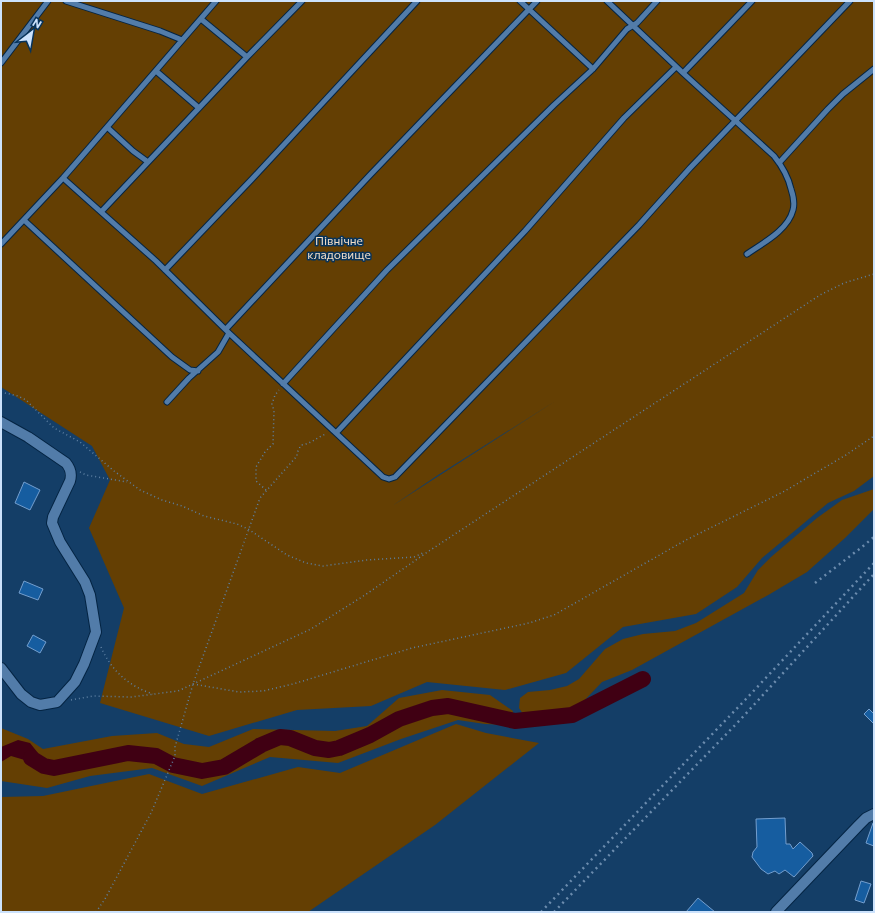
<svg xmlns="http://www.w3.org/2000/svg" width="875" height="913" viewBox="0 0 875 913" font-family="Commissioner,sans-serif">
	<style>
		.green { fill: #643f03; fill-rule: evenodd }
		.water { fill: #400013 }
		.lines { fill: none; stroke-linecap: round; stroke-linejoin: round }
		.river { stroke: #400013; stroke-width: 16 }
		.building { fill: #165da0; stroke: #739ece }
		.service-casing { stroke: #042443; stroke-width: 7 }
		.minor-casing { stroke: #042443; stroke-width: 12 }
		.tertiary-casing { stroke: #042443; stroke-width: 12 }
		.path { stroke: #5e80a3; stroke-width: 1.5; stroke-dasharray: 1 3; stroke-linecap: butt }
		.service { stroke: #527ca9; stroke-width: 5 }
		.minor { stroke: #527ca9; stroke-width: 10 }
		.tertiary { stroke: #527ca9; stroke-width: 10 }
		.rail { stroke: #6c8cae; stroke-width: 2.5; stroke-dasharray: 2 4; stroke-linecap: butt }
		.labels { text-anchor: middle; dominant-baseline: central; stroke-width: 3; stroke-linejoin: round; paint-order: stroke }
		.park-label { font-size: 12px; fill: #f3dfc8; stroke: #07335b }
	</style>
	<rect width="100%" height="100%" fill="#143e67"/>
	<!-- green -->
	<path class="green" d="M1 1H874V476L854 491 828 503 762 558 737 587 696 614 623 627 566 673 505 690 427 682 371 706 297 710 209 736 100 703 124 608 89 528 110 480 92 446 1 387ZM557 400 392 506 438 475Z
		M874 489V509L845 538 807 572 770 594 632 670 602 682 579 706 535 716 525 717 519 708 520 698 528 692 550 690 567 686 579 679 605 649 623 639 643 634 675 631 696 623 744 593 758 570 771 557 817 518 842 500Z
		M442 690 490 695 513 711 511 725 485 724 458 720 401 739 338 763 270 757 202 786 152 768 90 776 47 788 1 781V728L28 739 43 749 112 736 157 733 184 744 209 747 253 729 335 731 367 726 399 698Z
		M456 724 486 733 539 743 435 825 308 912H1V797L43 796 149 774 202 794 298 767 340 773Z"/>
	<!-- water -->
	<path class="water" d="M18 740 30 743 38 753 28 761 11 756 1 762V747Z"/>
	<g class="lines">
		<!-- river -->
		<path class="river" d="M31 758 44 766 54 768 128 753 156 756 173 765 202 771 224 767 261 745 280 737 290 738 315 748 329 750 339 748 370 735 399 719 432 708 448 706 515 721 572 715 643 679"/>
	</g>
	<!-- building -->
	<path class="building" d="M24 482 40 490 30 510 15 503Z
		M24 581 43 589 38 600 19 593Z
		M33 635 46 642 40 653 27 646Z
		M869 709 874 714V724L864 714Z
		M785 818 786 844H790L793 849 800 842 812 853 813 856 794 877 785 870 779 874 775 871 768 874 761 869 752 857 753 852 757 847 756 819Z
		M873 823H874V846L866 843Z
		M861 881 871 884 864 903 855 900Z
		M698 898 715 912H686Z"/>
	<g class="lines">
		<defs>
			<path id="service" d="M66 1 160 31 182 40
				M520 1 593 69
				M607 1 683 73 774 156C782 166 788 176 791 189 793 195 795 203 793 210 788 230 763 243 747 254
				M201 19 247 57
				M1 63 48 1
				M156 71 199 108
				M683 73 752 1
				M107 127 133 151 148 162
				M779 163 828 109 843 94 874 69
				M63 178 156 261 229 333 383 477 389 479 395 477 639 225 690 168 850 1
				M101 212 247 57 302 1
				M24 220 172 357 190 370 198 371
				M1 244 63 178 216 1
				M165 270 252 179 417 1
				M226 329 370 175 537 1
				M283 384 387 270 554 105 593 69 627 29 637 23 657 1
				M167 402 189 378 218 352 229 333
				M336 433 525 231 624 118 676 67"/>
			<path id="minor" d="M1 422 28 437 66 463C71 469 72 474 70 481L53 517 52 523 60 542 85 582 90 595 96 632 84 664 75 682 57 702 40 705 31 702 21 694 1 668"/>
			<path id="tertiary" d="M776 912 859 825 866 818 874 814"/>
		</defs>
		<!-- service casing -->
		<use href="#service" class="service-casing"/>
		<!-- minor casing -->
		<use href="#minor" class="minor-casing"/>
		<!-- tertiary casing -->
		<use href="#tertiary" class="tertiary-casing"/>
		<!-- path -->
		<path class="path" d="M1 392 18 396 26 400 54 428 80 442 114 471 140 490 162 500 182 506 204 516 237 524 248 529 287 555 306 563 323 566 367 560 414 557 425 552
			M80 472 86 475 127 482
			M266 490 256 481V467L265 452 273 444 274 411 272 404 275 395 279 390
			M101 647C111 670 128 686 153 694
			M193 684 239 692 263 691 293 684 412 648 529 623 554 615 686 540 783 492 846 455 874 436
			M71 700 93 696 131 697 178 691 311 629 365 595 429 551 820 295 844 283 874 274
			M96 912 105 899 151 813 175 756V747L193 684 260 498 297 456V453L301 445C311 444 317 437 326 434"/>
		<!-- service -->
		<use href="#service" class="service"/>
		<!-- minor -->
		<use href="#minor" class="minor"/>
		<!-- tertiary -->
		<use href="#tertiary" class="tertiary"/>
		<!-- rail -->
		<path class="rail" d="M815 583 862 547 874 537
			M541 912 746 699 874 563
			M554 912 740 720 874 574"/>
	</g>
	<g class="labels">
		<!-- park labels -->
		<g class="park-label">
			<text x="339" y="240">Північне<tspan x="339" dy="14">кладовище</tspan></text>
		</g>
	</g>
	<!-- border -->
	<rect width="875" height="913" fill="none" stroke="#cce2fc" stroke-width="4"/>
	<!-- north arrow -->
	<g transform="translate(32 32) rotate(31)" stroke="#07335b" stroke-width="3" paint-order="stroke">
	<path d="M0-3L7 15L0 10L-7 15Z" fill="#cce2fc"/>
	<text y="-6" font-size="11" font-weight="bold" text-anchor="middle" fill="#cce2fc">N</text>
	</g>
</svg>
